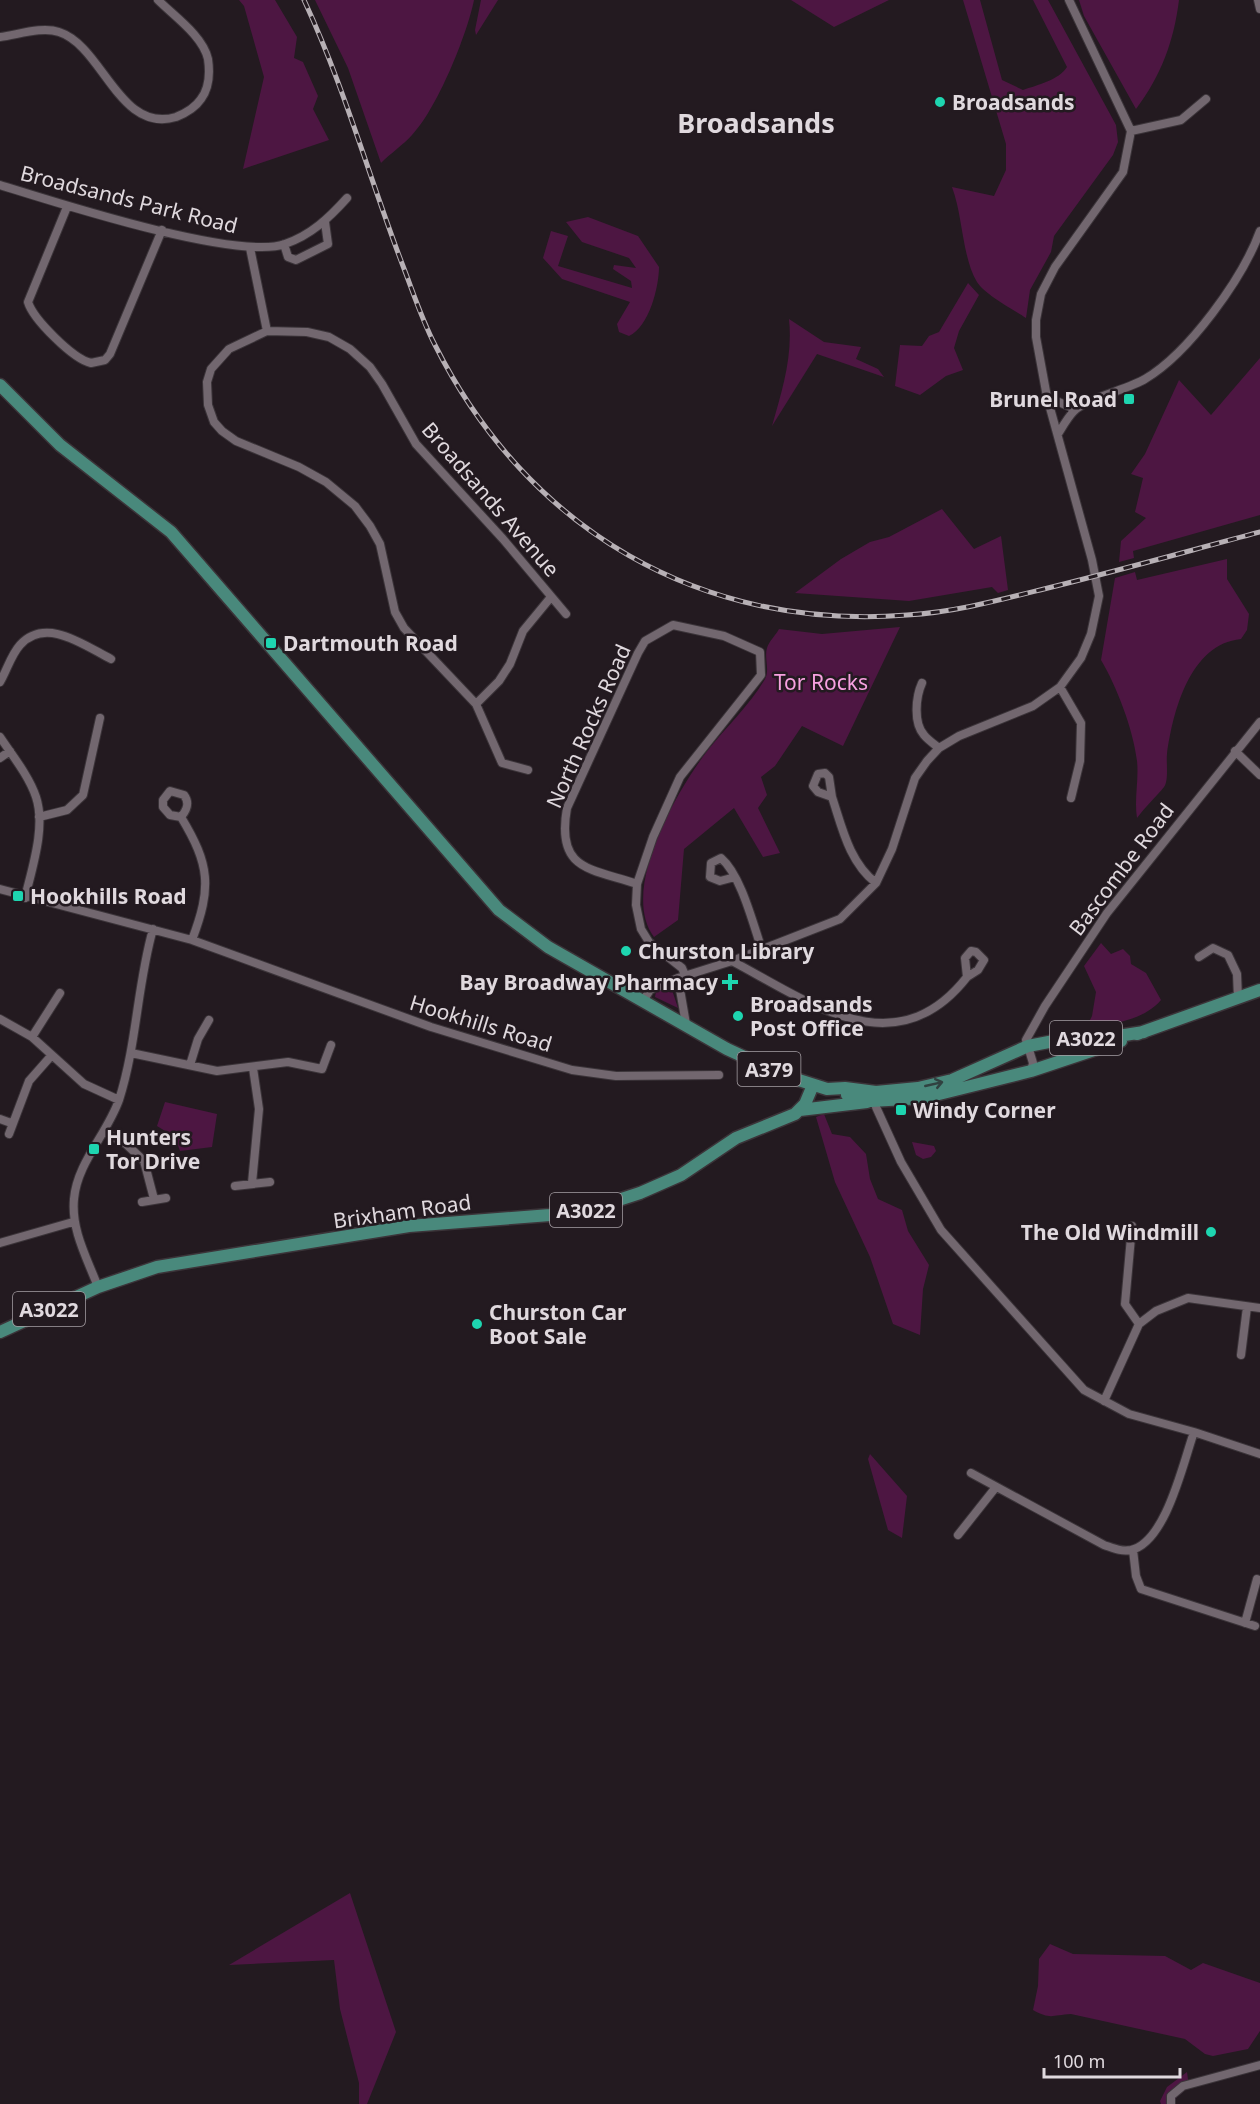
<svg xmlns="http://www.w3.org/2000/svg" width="1260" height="2104" viewBox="0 0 1260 2104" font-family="'Noto Sans',sans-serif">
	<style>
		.green { fill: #4d1642 }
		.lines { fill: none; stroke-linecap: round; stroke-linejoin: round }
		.street-casing { stroke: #3b3439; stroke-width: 10 }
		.primary-casing { stroke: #3b3439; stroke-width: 15 }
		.street { stroke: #72676f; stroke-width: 8 }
		.primary { stroke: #49897c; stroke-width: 12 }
		.rail-casing { stroke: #b7b0b5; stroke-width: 5 }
		.rail { stroke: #231a20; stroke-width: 3; stroke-dasharray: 9; stroke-linecap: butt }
		.oneway { stroke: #304140 }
		.poi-dot { fill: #1ed5b0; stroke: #231a20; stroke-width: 2 }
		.labels { text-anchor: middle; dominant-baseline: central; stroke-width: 5; stroke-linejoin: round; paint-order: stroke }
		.shield { fill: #231a20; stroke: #a7a0a5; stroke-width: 1.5 }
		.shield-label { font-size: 20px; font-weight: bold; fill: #e0d9de }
		.poi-label { font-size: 21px; font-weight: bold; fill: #e0d9de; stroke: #231a20; text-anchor: start }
		.street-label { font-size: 21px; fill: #e0d9de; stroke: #231a20 }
		.park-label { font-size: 21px; fill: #f7a1e0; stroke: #231a20 }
		.district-label { font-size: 27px; font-weight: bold; fill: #e0d9de; stroke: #231a20 }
	</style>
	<rect width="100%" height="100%" fill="#231a20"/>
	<!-- green -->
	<path class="green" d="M239 0H275L297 37 294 58 303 62 318 96 313 109 329 140 243 169 264 77 244 6Z
		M315 0H474C467 35 437 109 412 135 403 145 391 153 381 163L348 68Z
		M481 0H498L476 35 475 30Z
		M791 0H889L834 27Z
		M963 0H980L1002 80 1023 90C1037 85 1059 80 1067 67L1033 0H1048L1116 125 1118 142 1113 155 1054 236 1051 252 1030 290 1026 318C1014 310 984 294 977 282 962 257 963 216 952 187L994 196 1006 170V144Z
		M1079 0H1179C1174 41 1161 76 1136 109L1084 16Z
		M588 217 638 236 659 267C659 287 649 327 629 336L619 332 617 324 630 302 562 279 543 258 551 231 568 236 558 266 632 288 631 281 613 269 614 265 636 268 629 258 582 242 566 222Z
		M968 283 979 295 959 331 954 348 963 370 946 376 920 395 895 386 900 345 922 346 929 336 939 332Z
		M789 319 824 342 861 347 856 359 878 369 884 377 817 354 772 426C782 391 793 356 789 319Z
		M1260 358V515L1133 551 1134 558 1119 562 1121 541 1146 518 1135 512 1143 478 1131 474 1145 454 1179 380 1211 415Z
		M942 509 974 549 1001 536 1008 590 998 593 992 587 909 601 795 593 841 559 870 542 889 537Z
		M1227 559V579L1249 614 1247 630 1241 639C1190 644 1173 711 1167 754 1166 762 1169 780 1164 787 1157 796 1145 807 1137 818 1134 799 1139 780 1137 761 1133 729 1117 687 1101 660L1115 578 1135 572 1137 580Z
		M900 627 843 746 802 726 775 766 761 777 767 795 758 808 780 853 763 857 734 808 684 849 678 920 654 937C619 890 677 790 708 750 726 727 750 705 765 679 770 670 764 658 767 648 769 641 776 635 779 629L822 634Z
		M1101 943 1111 954 1123 949 1130 956 1131 964 1146 973 1161 1000C1142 1022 1111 1023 1085 1030L1092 1016 1096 992 1084 966Z
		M671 987 678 1008 655 997 656 991Z
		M165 1102 217 1114 212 1147 180 1151 175 1137 157 1126Z
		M824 1114 832 1134 850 1137 866 1154 870 1179 878 1199 902 1210 908 1231 929 1265 923 1289 920 1335 893 1324 870 1257 835 1182 816 1117Z
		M912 1142 934 1146 936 1151 931 1157 923 1159 916 1155Z
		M870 1454 907 1496 902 1538 888 1530 868 1459Z
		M350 1893 396 2032 367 2104H359V2083L340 2009 334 1960 229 1965Z
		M1050 1944 1073 1954 1165 1956 1191 1970 1203 1963 1260 1983V2031L1248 2049 1213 2056 1205 2054 1185 2039 1071 2014C1052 2015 1051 2020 1033 2010L1038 1986 1039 1959Z
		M1187 2072 1189 2087 1176 2098V2104H1161L1160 2101 1167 2087Z"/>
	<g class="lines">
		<defs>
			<path id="street" d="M1258 0 1260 9
				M0 37C17 35 42 26 59 32 103 46 119 134 176 117 186 113 195 108 201 99 210 87 210 73 208 59 203 36 174 16 158 0
				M1131 131 1181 120 1206 99
				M0 185C55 202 237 261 285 244 311 235 329 218 347 198
				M67 207 28 302C33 319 73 359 91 363L105 360 110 354 162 230
				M284 244 288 257 296 260 328 244 325 222
				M250 248 267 331
				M1047 397 1075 409
				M1058 434C1063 426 1068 417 1074 411 1085 399 1129 389 1145 379 1189 353 1243 278 1260 231
				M0 682C7 670 11 655 20 645 46 616 85 646 111 659
				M922 683C916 696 913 723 924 735 928 740 934 744 939 748
				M1060 687 1081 723 1080 761 1071 798
				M476 704 499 681 510 664 523 631 551 597
				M0 737C12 755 29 776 36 797 46 827 32 868 25 898
				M1235 751 1260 775
				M0 758 10 751
				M528 770 502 763 476 704 404 628 395 612 380 544 370 526 355 506 326 482 299 467 236 441 222 431 214 422 208 405 207 382 211 369 229 349 267 331 307 332 329 337 350 349 370 367 382 384 416 444 503 539 566 614
				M832 797 829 777 825 773 818 774 813 786 818 792 832 797C842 827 849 862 876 883
				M39 817 67 810 83 795 100 718
				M181 817C187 810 190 803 184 795L170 791 163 800V807L170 815 181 817C210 865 212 887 192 940
				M735 877 720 881 710 877 711 863 721 858C741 875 753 924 762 950
				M637 884C589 868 556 870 567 808L638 653 645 641 673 625 724 636 760 652 761 675 680 777 653 837 637 884 636 905 641 929 649 942 682 968 685 975
				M0 889 192 940 431 1027 572 1070 616 1076 719 1075
				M1199 957 1213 948 1228 955 1237 974 1238 998
				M732 961C808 1001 895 1069 967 977L965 958 971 951 976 952 984 960 978 970 967 977
				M643 1001 650 990 678 978
				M0 1019 32 1037 84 1084 119 1100
				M686 1024 678 978 732 961 840 919 876 883 892 849 915 778 927 761 939 748 959 736 1033 706 1060 687 1081 658 1091 634 1099 596 1092 560 1047 397 1036 337V320L1041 294 1055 267 1123 172 1131 131 1069 0
				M32 1037 60 993
				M131 1053 217 1071 288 1062 322 1069 331 1045
				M190 1065 198 1039 209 1020
				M1031 1071 1033 1063 1026 1040 1045 1006 1107 913 1260 722
				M876 1098V1107L901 1162 941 1230 1084 1390 1129 1414 1194 1432 1260 1454
				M0 1119 11 1123
				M104 1132 126 1144 144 1161 154 1199
				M9 1134 29 1081 51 1056
				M252 1183 259 1109 253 1068
				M235 1186 270 1182
				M142 1202 166 1198
				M1132 1226 1125 1304 1139 1324
				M0 1243 73 1222
				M98 1287C87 1258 71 1230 74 1199 77 1163 107 1134 119 1100 137 1044 137 985 153 929
				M1241 1355 1247 1307
				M1104 1401 1139 1324 1156 1311 1188 1298 1260 1308
				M971 1473 1104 1545C1113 1548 1121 1552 1131 1550 1166 1542 1183 1463 1194 1432
				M958 1535 996 1487
				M1133 1550 1136 1576 1141 1589 1255 1626
				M1245 1623 1257 1579
				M1171 2104V2096L1183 2086 1260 2065"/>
			<path id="primary" d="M0 385 60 445 171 532 499 910 548 947 727 1049 783 1075 827 1089 845 1088 876 1092 918 1088 952 1080 1028 1046 1054 1041 1118 1036 1144 1032
				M1137 1034 1260 990
				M847 1095 871 1101 923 1098 1031 1071 1121 1041
				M800 1110 867 1102
				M0 1332 98 1287 157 1267 409 1226 550 1215 597 1207 640 1193 681 1175 736 1138 795 1114 805 1104 813 1085"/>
		</defs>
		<!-- street casing -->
		<use href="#street" class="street-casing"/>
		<!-- primary casing -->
		<use href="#primary" class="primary-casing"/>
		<!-- street -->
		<use href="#street" class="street"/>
		<!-- primary -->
		<use href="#primary" class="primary"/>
		<defs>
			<path id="rail" d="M304 0C344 86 369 177 403 266 413 292 422 320 435 345 528 530 701 631 907 615 958 612 1007 598 1056 586 1124 569 1192 550 1260 532"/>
		</defs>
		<!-- rail casing -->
		<use href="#rail" class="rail-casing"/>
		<!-- rail -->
		<use href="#rail" class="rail"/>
	</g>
	<!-- one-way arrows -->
	<defs><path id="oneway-shaft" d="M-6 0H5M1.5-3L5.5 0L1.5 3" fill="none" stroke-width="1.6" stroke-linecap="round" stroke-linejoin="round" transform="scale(1.5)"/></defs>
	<use class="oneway" href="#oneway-shaft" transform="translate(934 1084) rotate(-13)"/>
	<!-- markers -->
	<g class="poi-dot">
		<circle cx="940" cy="102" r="6"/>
		<rect x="1123" y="393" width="12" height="12" rx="3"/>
		<rect x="265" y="637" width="12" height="12" rx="3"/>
		<rect x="12" y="890" width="12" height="12" rx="3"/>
		<circle cx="626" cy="951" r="6"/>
		<path d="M727 973h6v6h6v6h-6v6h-6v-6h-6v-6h6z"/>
		<circle cx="738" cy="1016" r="6"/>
		<rect x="895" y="1104" width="12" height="12" rx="3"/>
		<rect x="88" y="1143" width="12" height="12" rx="3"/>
		<circle cx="1211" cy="1232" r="6"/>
		<circle cx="477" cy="1324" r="6"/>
	</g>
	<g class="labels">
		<!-- shield labels -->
		<g class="shield">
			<rect x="1050" y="1021" width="72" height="34" rx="4.5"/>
			<rect x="737.5" y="1052" width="63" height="34" rx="4.5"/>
			<rect x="550" y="1193" width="72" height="34" rx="4.5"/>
			<rect x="13" y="1292" width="72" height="34" rx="4.5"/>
		</g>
		<g class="shield-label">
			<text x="1086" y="1038">A3022</text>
			<text x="769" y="1069">A379</text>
			<text x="586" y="1210">A3022</text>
			<text x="49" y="1309">A3022</text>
		</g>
		<!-- poi labels -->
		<g class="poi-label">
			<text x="952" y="102">Broadsands</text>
			<text x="1117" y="399" text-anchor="end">Brunel Road</text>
			<text x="283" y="643">Dartmouth Road</text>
			<text x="30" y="896">Hookhills Road</text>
			<text x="638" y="951">Churston Library</text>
			<text x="718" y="982" text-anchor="end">Bay Broadway Pharmacy</text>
			<text x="750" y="1004">Broadsands<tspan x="750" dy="24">Post Office</tspan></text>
			<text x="913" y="1110">Windy Corner</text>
			<text x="106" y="1137">Hunters<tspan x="106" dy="24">Tor Drive</tspan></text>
			<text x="1199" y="1232" text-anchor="end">The Old Windmill</text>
			<text x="489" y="1312">Churston Car<tspan x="489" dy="24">Boot Sale</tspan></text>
		</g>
		<!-- street labels -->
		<g class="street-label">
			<text transform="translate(129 199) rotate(14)">Broadsands Park Road</text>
			<text transform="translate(491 499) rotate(49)">Broadsands Avenue</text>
			<text transform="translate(588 726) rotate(-66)">North Rocks Road</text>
			<text transform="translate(1121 869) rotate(-53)">Bascombe Road</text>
			<text transform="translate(481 1023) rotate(17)">Hookhills Road</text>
			<text transform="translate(402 1211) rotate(-8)">Brixham Road</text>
		</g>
		<!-- park labels -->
		<g class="park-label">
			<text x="821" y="682">Tor Rocks</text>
		</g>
		<!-- district labels -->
		<g class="district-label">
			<text x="756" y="122">Broadsands</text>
		</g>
	</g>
	<!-- scale -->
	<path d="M1044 2068v9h136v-9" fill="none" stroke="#e0d9de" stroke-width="3"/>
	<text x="1053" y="2068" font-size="18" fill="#e0d9de" stroke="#231a20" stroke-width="4.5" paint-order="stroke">100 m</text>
</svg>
